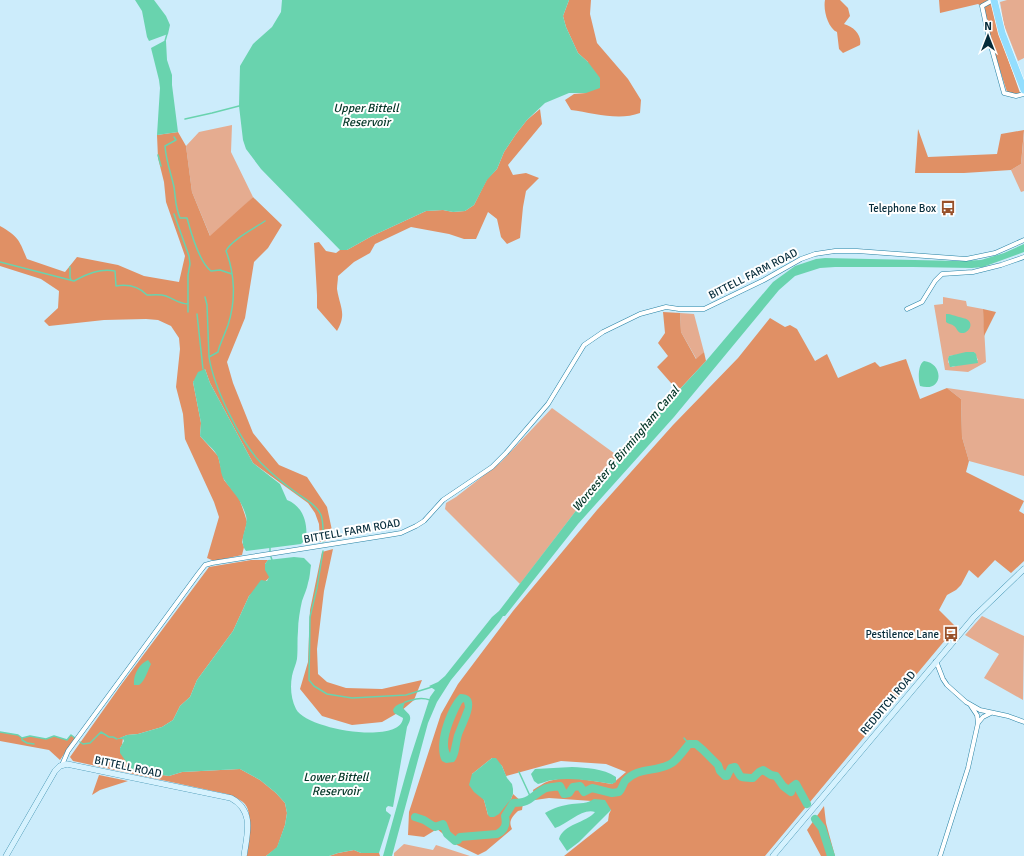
<svg xmlns="http://www.w3.org/2000/svg" width="1024" height="856" viewBox="0 0 1024 856" font-family="Signika,sans-serif">
	<style>
		.green { fill: #e5ac90; fill-rule: evenodd }
		.forest { fill: #e09065 }
		.water { fill: #69d3ae; fill-rule: evenodd }
		.lines { fill: none; stroke-linecap: round; stroke-linejoin: round }
		.stream { stroke: #69d3ae; stroke-width: 1.5 }
		.river { stroke: #69d3ae; stroke-width: 8 }
		.minor-casing { stroke: #2681a3; stroke-width: 5 }
		.secondary-casing { stroke: #2681a3; stroke-width: 6 }
		.trunk-casing { stroke: #fff; stroke-width: 8 }
		.minor { stroke: #fff; stroke-width: 4 }
		.secondary { stroke: #d6f2fe; stroke-width: 5.5 }
		.trunk { stroke: #93defe; stroke-width: 7 }
		.labels { text-anchor: middle; dominant-baseline: central; stroke-width: 4; stroke-linejoin: round; paint-order: stroke }
		.poi-label { font-size: 11px; fill: #052b3a; stroke: #fff; text-anchor: end }
		.street-label { font-size: 11px; fill: #052b3a; stroke: #fff }
		.water-label { font-size: 12px; font-style: italic; fill: #043627; stroke: #fff }
	</style>
	<rect width="100%" height="100%" fill="#ccecfb"/>
	<!-- green -->
	<path class="green" d="M1007 0H1024V58L1018 61 1004 25 1000 2Z
		M232 125 231 152 253 197 211 238 192 192 186 146 199 132Z
		M1024 133V191L1021 192 1011 170 1021 164Z
		M943 297 966 301 967 306 983 309 986 362 968 372 945 370 934 305 943 304ZM974 352 978 360 952 367 948 362 949 356Z
		M680 313 694 314 704 352 697 360 681 332Z
		M947 388 1024 399V476L969 461 962 437 961 399Z
		M552 408 618 456 520 584 445 509 446 503 456 497 501 462Z
		M982 616 1024 636 1023 700 984 678 999 654 965 635Z
		M404 844 433 850 436 845 470 856H394V853Z"/>
	<!-- forest -->
	<path class="forest" d="M569 0H591L590 14 597 43 628 79 641 100 640 113C619 121 593 113 571 110L565 100 574 94 586 93 588 62 578 53 566 27 563 16Z
		M825 0H840L848 8 850 16 844 24C854 27 862 35 860 45L843 53 839 49 837 32C828 28 823 10 825 0Z
		M939 0H991L999 33 1020 93 1016 94 1007 92 993 48 984 8 978 4 940 13Z
		M540 109 542 124 508 165 513 175 526 173 539 178 526 191 523 207 520 238 507 244 501 237 497 219 488 212 476 239H464L449 234 411 227 375 244 370 253 354 262 338 276C338 280 337 285 337 289 340 308 347 313 337 331L317 308V295L314 243 319 242 326 251 336 253 340 250H347L372 236 426 211 443 210 453 212 465 211 474 205 487 179 497 169 504 152 516 134 527 120Z
		M918 129 928 157 997 154 1001 134 1024 130 1021 164 1011 170 964 173H915Z
		M178 132 186 146 192 192 210 236 253 197 282 225 268 248 254 262 245 318 227 362 233 383 253 433 279 465 307 477 327 507 333 535 331 540 320 542 319 524 315 513 308 503 253 463 210 383 205 369 193 382 201 423 200 436 218 456 224 480 239 498 245 515 247 522 242 542 244 547 242 555 214 561 207 558 219 517 214 502 185 439 183 414 176 387 180 349 179 338 171 326 158 320 146 319 104 320 49 326 44 321 58 308 59 291 41 279 0 266V226C19 237 19 240 27 259L65 272 77 257 118 265 144 276 179 282 185 256 166 202 164 182 158 158 157 135Z
		M983 309 996 312 984 336Z
		M663 312 680 313 681 332 696 359 704 352 706 361 678 391 657 367 668 356 658 343 665 333Z
		M770 318 785 327 790 325 797 329 815 361 827 354 838 378 875 362 880 367 906 359 920 399 947 388 961 399 962 437 969 461 966 472 1024 501 1019 511 1024 514V561L1011 573 995 560 978 578 969 570 961 585 956 590 947 595 939 610 956 627 765 856H564L608 821 609 814 611 810 592 801 549 798 535 800 533 790C538 787 543 783 549 781 567 775 594 781 612 784L626 772 606 764 561 761 506 776 502 766 492 758 472 774 484 800 488 815 511 799 513 794 523 803 522 810 518 811C512 817 508 821 512 829L486 851 478 855 457 845 437 829 424 837 408 835 409 812 441 714 458 684 513 611 597 510 673 425 738 358Z
		M333 549 324 591 317 649 318 674 327 682 346 688 382 689 422 680 414 700 401 711 382 722 352 725 322 716 300 689 308 662 310 610 322 552Z
		M251 560H268L265 564 270 577 249 596 233 631 197 680 190 697 180 706 173 720 162 727 138 734 127 735 118 739 123 738 122 745 120 748 132 770 169 776 182 772 240 769 260 780 276 793 285 803 287 813 285 825 277 848 274 850 266 856H247C248 843 254 812 244 803 240 799 232 796 227 794L73 761 70 757 121 685 209 567Z
		M0 732 18 735 22 738 30 736 46 739 54 736 67 740 71 735 75 738 60 760 49 750 0 741Z
		M99 775 128 781 100 790 92 795Z
		M824 806 826 823 835 856H821L807 830Z
		M354 850 361 853H379L380 856H329L338 853Z"/>
	<!-- water -->
	<path class="water" d="M135 0H154L166 16 170 25 168 34 149 41 147 37 142 11Z
		M282 0H569L563 16 566 27 578 53 588 62 600 78V88L586 93H569L545 103 527 120 516 134 504 152 497 169 487 180 474 205 465 211 453 212 443 210 426 211 372 236 347 250H340L261 169 246 149 243 140 239 106 240 66 253 44 272 27 281 12Z
		M164 41H166L167 60 172 75V85L178 132 157 135 160 88 159 80 151 48Z
		M1024 244V252L983 267 972 268 913 267H835L820 268 795 276 779 290 674 417 578 524 505 616H503L499 622 451 680 437 702 428 723 392 856H383L410 759 430 697 435 690 429 686 438 682 445 676 492 617 499 611 618 456 706 361 773 282 795 266 816 259 825 258 959 261 981 260 1004 253Z
		M946 314C952 314 954 316 959 317 962 318 965 318 968 320 974 325 968 334 961 333 957 332 957 328 954 326 952 324 948 324 946 322Z
		M966 352H974L976 354 978 363 950 367 948 359 949 356Z
		M924 361C944 363 944 393 920 386 918 379 918 364 924 361Z
		M205 369 210 383 253 463 280 484 287 500C303 506 308 523 306 539L301 544 246 551C237 539 249 528 246 516 241 499 234 494 225 481 220 475 221 465 218 457 215 450 205 442 200 436L201 423 193 382 198 372Z
		M294 557 304 558 311 565C310 571 310 577 308 583 307 589 304 595 302 601 300 610 298 621 298 631 297 640 298 649 297 659 296 665 293 670 292 676 290 687 291 699 296 709 307 730 401 745 403 718L394 713 393 710C395 705 399 704 405 702L403 708C410 716 413 715 407 727L393 807 388 806 386 808V811L391 815 379 853H361L354 850 338 853 329 856H266L277 847 285 825 287 813 285 803 276 793 260 780 240 769 182 772 169 776 134 771 132 770 120 753V748L124 741 123 739H117L127 735 138 734 162 727 173 720 180 706 190 697 197 680 233 631 249 596 261 580 267 581 269 577 265 570V564L268 560Z
		M148 660 151 664C148 670 145 681 139 685H134C133 675 139 664 148 660Z
		M460 694C484 694 466 724 462 735 459 744 460 755 454 762L446 763 442 761C433 746 447 705 460 694ZM464 702 465 707 454 735 450 753C443 741 456 715 462 703Z
		M492 758H496L502 766 507 778 512 784 513 789V794L511 799 499 814 494 817H490L488 815 484 800 474 792 469 785 472 774Z
		M572 767C586 768 603 768 616 777V782L612 784C593 781 573 777 553 780 548 780 543 783 538 784L534 781 531 774 535 769Z
		M594 799 605 800 611 810 579 842 567 851 559 839C563 824 586 823 595 812 582 808 568 824 555 828L545 813C553 808 563 805 572 804 580 803 587 804 594 799Z"/>
	<g class="lines">
		<!-- stream -->
		<path class="stream" d="M165 41 167 34
			M185 119 212 113 239 106
			M174 137 176 140 165 146C166 161 171 173 174 187 176 200 175 206 180 218H187C191 233 199 262 211 271L220 270 232 274
			M158 155 161 166
			M174 214 189 256 190 264 188 275V312
			M265 221C255 228 231 240 226 251 235 274 236 301 228 325 225 333 222 340 219 348L218 352 209 357C214 388 240 441 261 463 271 473 283 483 294 491 303 498 316 504 321 515 324 524 323 533 323 542
			M0 262 74 281C87 274 100 268 115 271L116 286C128 284 139 287 147 295 153 295 160 294 166 296 174 299 179 304 188 304
			M70 267V277L71 280
			M205 297 207 305 209 357
			M197 314 203 369
			M270 548V551
			M323 551 317 588 310 617 309 680 314 686 327 694 352 698 406 695 432 687
			M271 557 272 560
			M405 702C415 699 421 697 430 700
			M0 732 18 735 22 738 30 736 46 739 54 736 67 740 71 735 75 738
			M22 738V740L27 743 34 744
			M684 738 689 744
			M80 742 83 744 90 743 101 732 109 737H113L117 739
			M519 772 531 798"/>
		<!-- river -->
		<path class="river" d="M415 817 424 820 435 827 443 824 447 834 455 841 458 840 460 837 497 834C505 830 507 825 505 816L513 803C531 803 530 797 544 789 548 787 555 787 560 786L564 794 569 793 573 787 580 786 584 792 592 788 612 793 619 792C622 789 623 784 625 781 638 766 657 773 672 763 678 759 684 750 689 744H696L703 750 718 765 720 771 725 776H727L731 768 735 767C742 779 738 777 753 778L759 772 763 770 771 775 776 776 783 786 791 792 792 787 796 784 807 804
			M815 819 822 828 831 856"/>
		<defs>
			<path id="minor" d="M993 0 982 6 989 39 1004 93 1016 96 1024 94
				M907 309 922 302 935 281 942 274 973 272 1001 265 1024 257
				M936 661 943 679 947 685 966 702 980 710 1008 716 1024 722
				M978 723 983 717 991 713
				M62 765 68 751 198 574 205 565 212 563 389 535 401 533 416 526 424 521 443 500 492 467 506 453 548 404 584 345 603 332 640 314 666 307 679 309H704L764 280 801 259 815 254 835 251H857L966 259 995 253 1024 240
				M940 856 968 768 978 723 977 715 971 706"/>
			<path id="secondary" d="M6 856 55 771 60 766 67 764 231 798C255 811 247 834 244 856
				M773 856 974 617 1024 569"/>
			<path id="trunk" d="M994 0 1002 33 1024 90"/>
		</defs>
		<!-- minor casing -->
		<use href="#minor" class="minor-casing"/>
		<!-- secondary casing -->
		<use href="#secondary" class="secondary-casing"/>
		<!-- trunk casing -->
		<use href="#trunk" class="trunk-casing"/>
		<!-- minor -->
		<use href="#minor" class="minor"/>
		<!-- secondary -->
		<use href="#secondary" class="secondary"/>
		<!-- trunk -->
		<use href="#trunk" class="trunk"/>
	</g>
	<!-- icons -->
	<defs>
		<symbol id="bus-bare" viewBox="-9 -9 18 18"><path d="M-5-6H5V4H4V6H2V4H-2V6H-4V4H-5ZM-3.5-4V0h7V-4ZM-3.5 1.2v1.5H-2V1.2ZM2 1.2v1.5H3.5V1.2Z" fill="#98512a" stroke="#fff" stroke-width="2.5" paint-order="stroke"/></symbol>
	</defs>
	<g fill-rule="evenodd">
		<use href="#bus-bare" x="937" y="197" width="22" height="22"/>
		<use href="#bus-bare" x="940" y="623" width="22" height="22"/>
	</g>
	<g class="labels">
		<!-- poi labels -->
		<g class="poi-label">
			<text x="936" y="208">Telephone Box</text>
			<text x="939" y="634">Pestilence Lane</text>
		</g>
		<!-- street labels -->
		<g class="street-label">
			<text transform="translate(753 274) rotate(-27)">BITTELL FARM ROAD</text>
			<text transform="translate(352 531) rotate(-10)">BITTELL FARM ROAD</text>
			<text transform="translate(888 703) rotate(-50)">REDDITCH ROAD</text>
			<text transform="translate(128 767) rotate(12)">BITTELL ROAD</text>
		</g>
		<!-- water labels -->
		<g class="water-label">
			<text x="366" y="108">Upper Bittell<tspan x="366" dy="14">Reservoir</tspan></text>
			<text transform="translate(626 449) rotate(-50)">Worcester &amp; Birmingham Canal</text>
			<text x="336" y="777">Lower Bittell<tspan x="336" dy="14">Reservoir</tspan></text>
		</g>
	</g>
	<!-- north arrow -->
	<g transform="translate(988 36)" stroke="#ffffff" stroke-width="3" paint-order="stroke">
	<path d="M0-3L7 15L0 10L-7 15Z" fill="#052b3a"/>
	<text y="-6" font-size="11" font-weight="bold" text-anchor="middle" fill="#052b3a">N</text>
	</g>
</svg>
